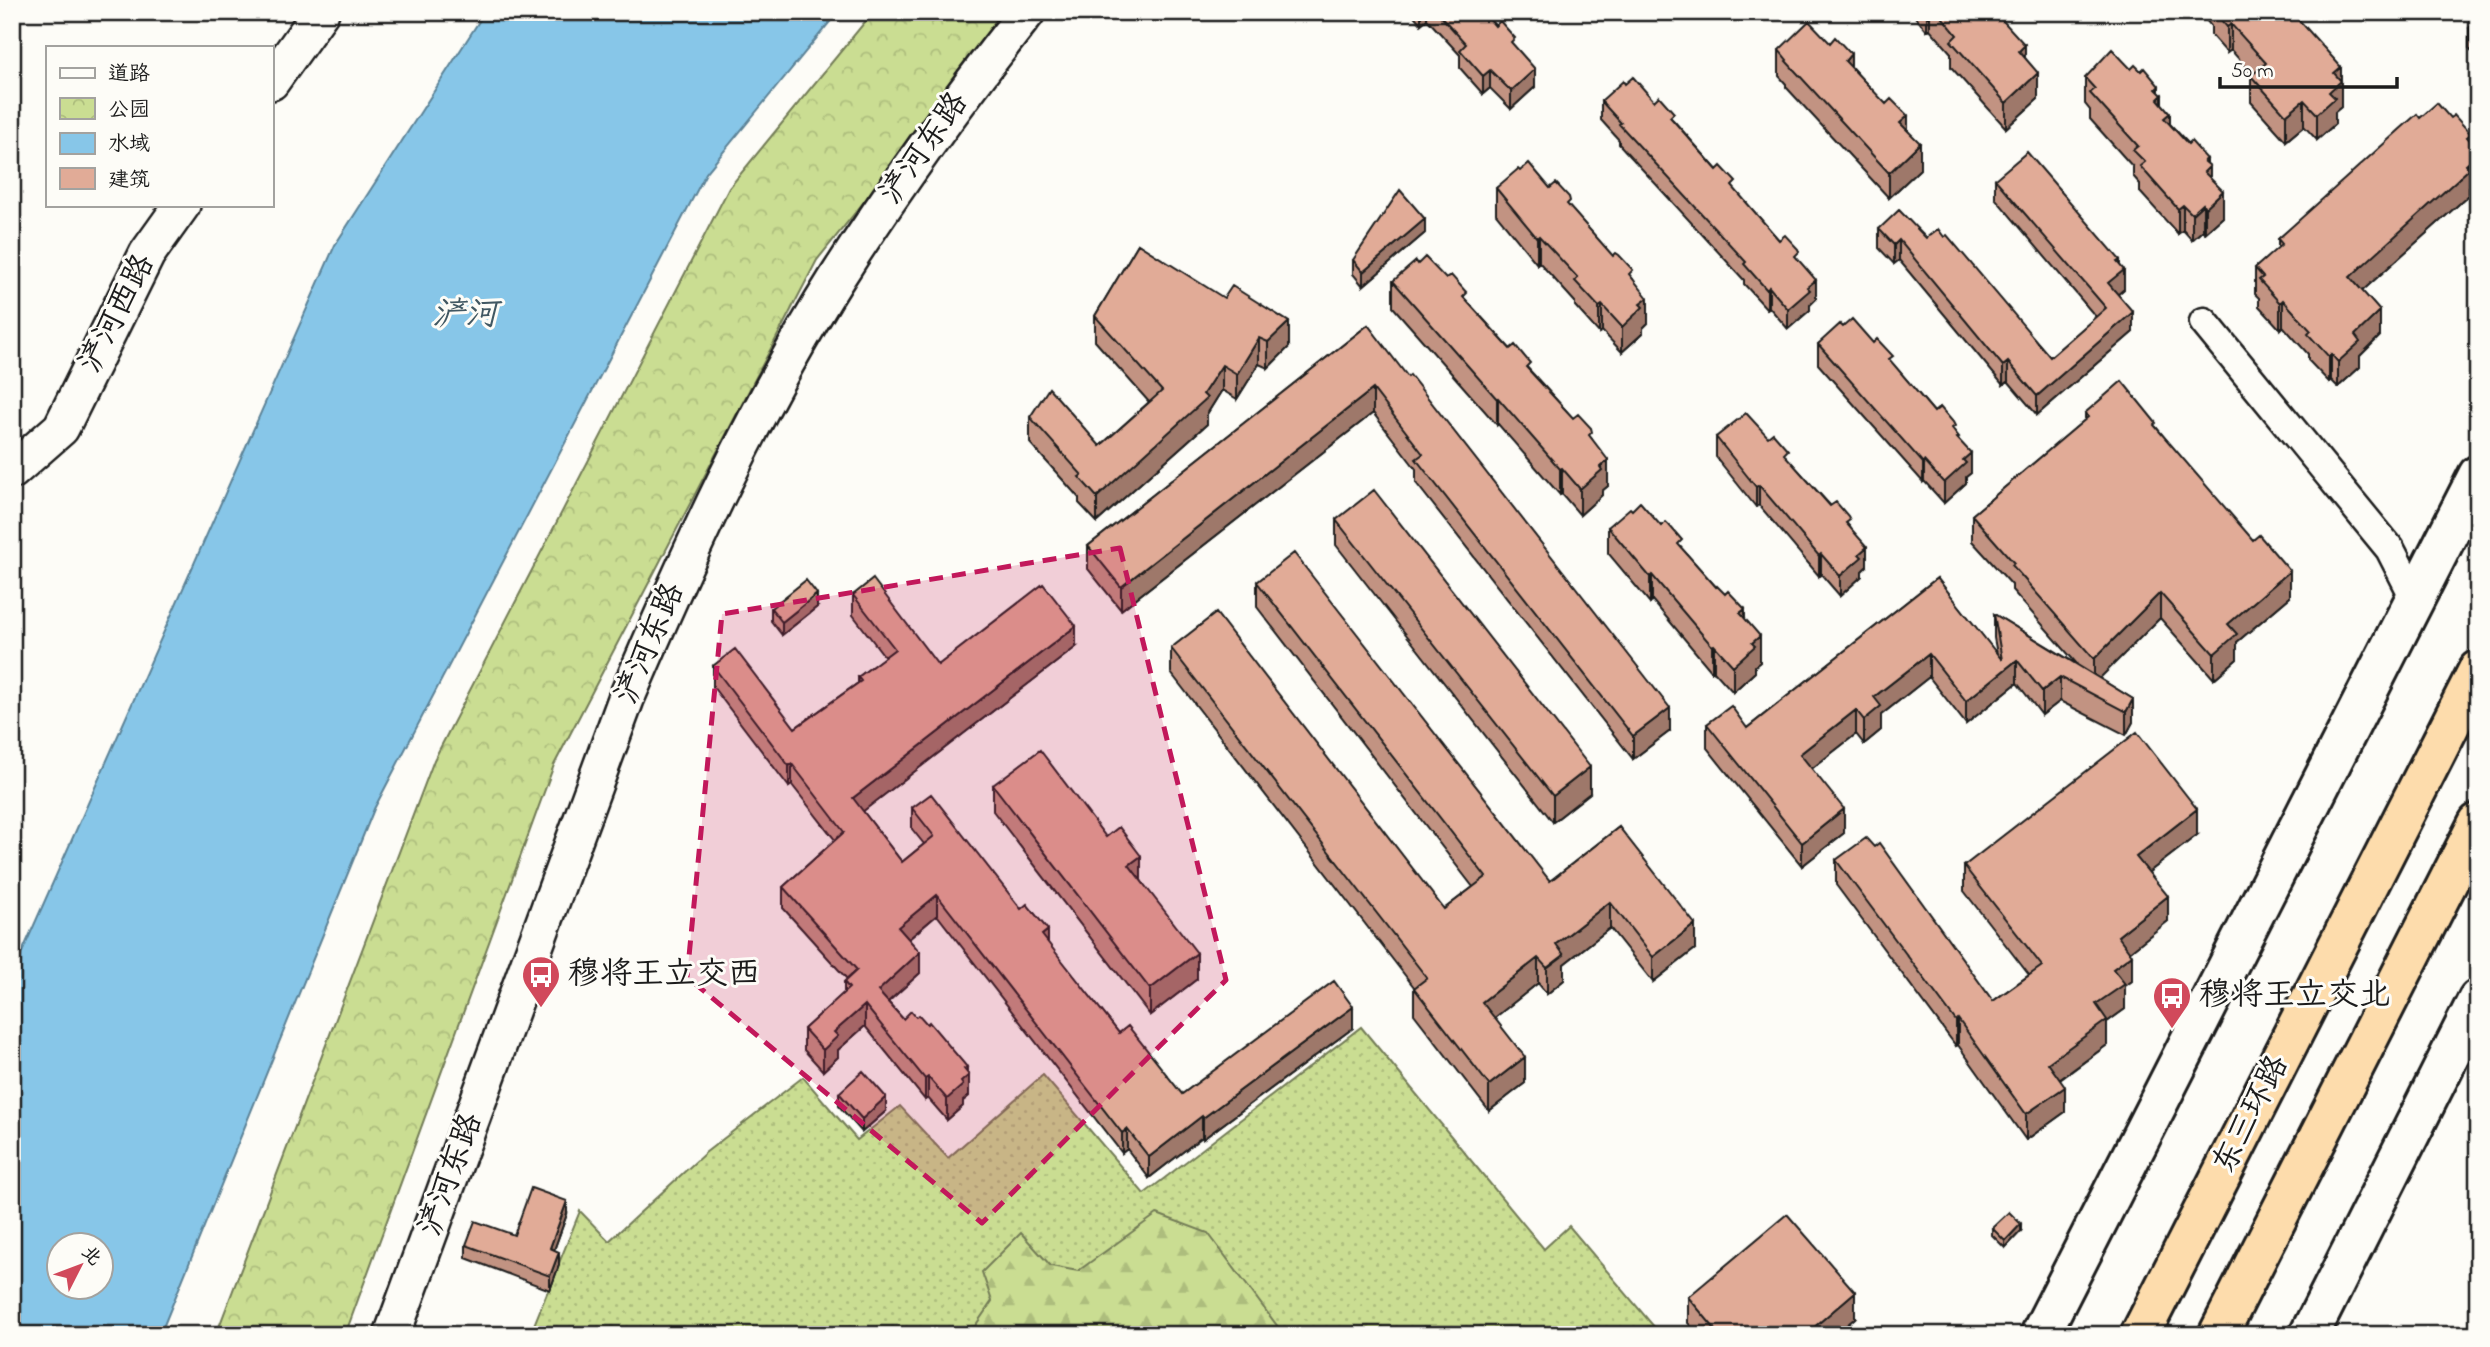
<svg xmlns="http://www.w3.org/2000/svg" width="2490" height="1347" viewBox="0 0 2490 1347" font-family="'Indie Flower','LXGW WenKai TC',sans-serif">
	<style>
		.grass { fill: url(#grass-dots); stroke: #737c57; stroke-width: 2 }
		.forest { fill: url(#forest-firs); stroke: #737c57; stroke-width: 2 }
		.park { fill: url(#park-crowns); stroke: #737c57; stroke-width: 2 }
		.water { fill: #87c6e8; stroke: #5c8296; stroke-width: 2; fill-rule: evenodd }
		.lines { fill: none; stroke-linecap: round; stroke-linejoin: round }
		.minor-casing { stroke: #1c1c1c; stroke-width: 33 }
		.tertiary-casing { stroke: #1c1c1c; stroke-width: 40 }
		.secondary-casing { stroke: #1c1c1c; stroke-width: 44 }
		.trunk-casing { stroke: #1c1c1c; stroke-width: 44 }
		.minor { stroke: #fdfcf7; stroke-width: 28 }
		.tertiary { stroke: #fdfcf7; stroke-width: 35 }
		.secondary { stroke: #fdfcf7; stroke-width: 38 }
		.trunk { stroke: #fddcac; stroke-width: 38 }
		.wall { fill: #c29382; stroke: #1c1c1c; stroke-width: 2 }
		.shaded-wall { fill: #9e786a; stroke: #1c1c1c; stroke-width: 2 }
		.building { fill: #e1ab97; stroke: #1c1c1c; stroke-width: 2 }
		.marked { fill: #c2185b; fill-opacity: 0.2; stroke: #c2185b; stroke-width: 5; stroke-dasharray: 14 9; stroke-linejoin: round }
		.labels { text-anchor: middle; dominant-baseline: central; stroke-width: 6; stroke-linejoin: round; paint-order: stroke }
		.street-label { font-size: 32px; fill: #1c1c1c; stroke: #fdfcf7 }
		.poi-label { font-size: 32px; fill: #1c1c1c; stroke: #fdfcf7; text-anchor: start }
		.water-label { font-size: 33px; font-style: italic; fill: #415863; stroke: #fdfcf7 }
	</style>
	<defs>
		<pattern id="grass-dots" width="8" height="8" patternUnits="userSpaceOnUse" patternTransform="scale(1.75)"><rect width="8" height="8" fill="#cadd92"/><path d="M2 2h.1M6 6h.1" fill="none" stroke="#adbd7d" stroke-width="1.8" stroke-linecap="round"/></pattern>
		<pattern id="forest-firs" width="22" height="20" patternUnits="userSpaceOnUse" patternTransform="scale(1.75)"><rect width="22" height="20" fill="#cadd92"/><path d="M5 1l3.5 6h-7zM16 11l3.5 6h-7z" fill="#adbd7d"/></pattern>
		<pattern id="park-crowns" width="20" height="18" patternUnits="userSpaceOnUse" patternTransform="scale(1.75)"><rect width="20" height="18" fill="#cadd92"/><path d="M2 6a3 3 0 1 1 6 0M12 15a3 3 0 1 1 6 0" fill="none" stroke="#adbd7d"/></pattern>
	</defs>
	<rect width="100%" height="100%" fill="#fdfcf7"/>
	<filter id="ink" filterUnits="userSpaceOnUse"><feTurbulence type="fractalNoise" baseFrequency=".0143" numOctaves="2"/><feDisplacementMap in="SourceGraphic" scale="14" xChannelSelector="R" yChannelSelector="G"/><feConvolveMatrix kernelMatrix="1 2 1 2 8 2 1 2 1" color-interpolation-filters="sRGB"/></filter>
	<g filter="url(#ink)">
		<!-- grass -->
		<path class="grass" d="M1361 1027 1544 1249 1569 1226 1661 1335H530L580 1211 609 1241 705 1153 803 1077 857 1140 900 1106 948 1158 1043 1075 1144 1194Z"/>
		<!-- forest -->
		<path class="forest" d="M1157 1214 1208 1233 1284 1335H925L975 1326 992 1301 982 1272 1021 1233 1051 1266 1078 1271Z"/>
		<!-- park -->
		<path class="park" d="M873 12H1017L817 260 554 765 345 1335H216L434 760 729 188Z"/>
		<!-- water -->
		<path class="water" d="M485 12H838L706 173 374 809 160 1335H12V975L335 245ZM60 1246H102V1288H60Z"/>
		<g class="lines">
			<defs>
				<path id="minor" d="M2204 322 2390 549 2416 600"/>
				<path id="tertiary" d="M271 82 321 12
					M12 471 61 428 147 254 182 205
					M392 1335 626 699C688 554 754 409 838 276 896 185 960 97 1027 12"/>
				<path id="secondary" d="M2040 1335 2478 475
					M2309 1335 2478 999"/>
				<path id="trunk" d="M2140 1335 2478 670
					M2218 1335 2478 823"/>
			</defs>
			<!-- minor casing -->
			<use href="#minor" class="minor-casing"/>
			<!-- tertiary casing -->
			<use href="#tertiary" class="tertiary-casing"/>
			<!-- secondary casing -->
			<use href="#secondary" class="secondary-casing"/>
			<!-- trunk casing -->
			<use href="#trunk" class="trunk-casing"/>
			<!-- minor -->
			<use href="#minor" class="minor"/>
			<!-- tertiary -->
			<use href="#tertiary" class="tertiary"/>
			<!-- secondary -->
			<use href="#secondary" class="secondary"/>
			<!-- trunk -->
			<use href="#trunk" class="trunk"/>
		</g>
		<!-- wall -->
		<path class="wall" d="M1411 12H1483L1515 47 1535 87 1511 109 1490 88 1483 94 1460 68V55L1427 19 1421 24Z
			M1911 12H1995L2025 58 2038 99 2006 128 1951 67V53L1930 29 1927 31Z
			M2205 12H2292L2341 80V107L2335 112V124L2317 140 2304 126 2286 141 2251 102V76L2253 75 2231 50 2227 53 2211 35V26L2205 19Z
			M2463 12H2478V58L2469 48V28L2473 24Z
			M1830 43 1908 131 1920 169 1889 198 1786 87V84L1779 76V50Z
			M2131 69 2159 92 2162 104 2170 124 2207 163 2210 177 2223 217 2205 233 2203 230 2192 240 2183 230 2178 234 2140 192V184L2133 176V167L2090 119V110L2085 104V78Z
			M1625 84 1654 101 1674 121 1779 240 1799 261 1816 299 1810 305V310L1788 329 1769 307 1767 309 1744 284V280L1619 144V140L1601 120V101Z
			M2420 118 2471 142 2478 149V180L2469 188V195L2362 291 2380 336 2360 356V367L2338 387 2331 380 2329 382 2308 360V354L2283 326 2280 329 2259 306V298L2255 294V268L2278 249V239Z
			M1520 171 1550 188 1570 208 1633 279 1648 323 1643 328V333L1622 352 1602 331 1599 333 1575 306V302L1539 262 1537 264 1496 214V188Z
			M1995 179 2120 265 2124 289 2118 294 2133 332 2037 415 2008 381 2003 385 1899 260 1894 264 1879 248V229L1926 238 1944 237 2050 357 2096 317 1995 198Z
			M1425 233 1363 286 1353 274V260Z
			M1138 244 1289 347 1268 368 1259 364 1237 399 1222 390 1207 414V424L1097 522 1079 503V498L1030 443V417L1100 446 1149 402 1095 341V316Z
			M1446 279 1467 301 1592 439 1608 486 1602 491V495L1580 515 1562 494 1560 495 1498 424 1497 425 1393 307V281Z
			M1368 325 1670 731 1633 759 1416 483V469L1373 413 1121 610 1088 569V546Z
			M1843 327 1893 364 1934 412 1955 432 1959 440 1971 473 1966 477V483L1944 503 1924 481 1923 482 1818 364V344Z
			M2085 413 2156 427 2290 597 2237 642V659L2214 679 2160 618 2099 678 2133 699V722L2126 735 2060 701 2042 715 2017 683 1966 724 1929 677 1881 715V730L1864 744 1856 734 1811 769 1844 833 1802 866 1707 748V724L1747 728 1937 578 1997 654 1994 638V614L2077 664 2012 590V585L1972 541V515L2085 420Z
			M1716 437 1788 459 1850 527 1867 566 1862 571V576L1840 596 1821 574 1819 576 1759 505 1756 507 1716 457Z
			M1336 520 1590 793 1553 822 1336 545Z
			M1608 527 1682 549 1745 619 1760 662 1755 666V672L1733 692 1714 671 1712 672 1652 600 1650 603 1608 553Z
			M1257 582 1550 881 1619 827 1695 949 1653 982 1610 928 1564 964V980L1547 994 1538 983 1494 1018 1525 1083 1489 1111 1414 1014V987L1171 673V648L1444 909 1473 887 1257 607Z
			M853 595 938 665 1076 647 863 811 902 862 924 844 912 829V808L1048 944 1119 1033 1182 1094 1353 1028 1203 1139 1202 1137 1149 1178 1127 1149 1122 1153 937 915 909 939 920 973 888 1002 903 1019 967 1073 969 1096 963 1101V1106L947 1120 928 1098 925 1100 865 1026 838 1050V1057L823 1071 804 1050V1029L844 993V982L847 979 783 908V887L835 840 792 785 789 787 713 687V666L795 728 858 683V677L885 657 853 615Z
			M817 607 782 635 771 621V608Z
			M993 785 1106 837 1141 880 1197 979 1150 1015 993 811Z
			M2197 835 2149 872 2168 921 2129 952 2132 981 2125 986V1009L2107 1022V1045L2060 1080 2065 1112 2026 1140 1958 1045 1956 1046 1836 885V860L1993 1001 2029 975 1964 891V866Z
			M839 1093 886 1111 862 1132 839 1106Z
			M567 1214 554 1250 559 1265 550 1290 466 1258V1245L514 1235Z
			M1992 1228 2021 1231 2005 1248 1992 1235Z
			M1688 1297 1855 1318 1835 1335H1698L1688 1323Z"/>
		<!-- shaded-wall -->
		<path class="shaded-wall" d="M1421 12H1427V19L1421 24Z
			M1927 12H1930V29L1927 31Z
			M2231 24V50L2227 53V27Z
			M2025 45V71L2019 51Z
			M1851 54V80L1845 61Z
			M2341 67V107L2335 112V124L2317 140V114L2329 92 2334 73Z
			M1535 69V87L1511 109V91Z
			M1490 70V88L1483 94V76Z
			M2038 73V99L2006 128V103Z
			M2159 86V98L2162 95V121L2156 89Z
			M2304 100V126L2286 141V115Z
			M2170 113V138L2164 118Z
			M1908 116V141L1900 123Z
			M1920 143V169L1889 198V173Z
			M2478 155V180L2469 188V195L2350 302V277Z
			M2207 159V169L2210 166V192L2204 197V161Z
			M2223 191V217L2205 233V208Z
			M2203 204V230L2192 240V214Z
			M2183 205V230L2178 234V209Z
			M1425 219V233L1363 286V272Z
			M1539 236V262L1537 264V238Z
			M1899 240V260L1894 264V245Z
			M2120 260V273L2124 270V289L2108 303V283L2117 262Z
			M1816 280V299L1810 305V310L1788 329V309L1807 287Z
			M1769 287V307L1767 309V290Z
			M1648 298V323L1643 328V333L1622 352V327L1640 304Z
			M2283 300V326L2280 329V303Z
			M1602 305V331L1599 333V307Z
			M2380 311V336L2360 356V367L2338 387V362L2355 335Z
			M2133 312V332L2037 415V396Z
			M1289 322V347L1268 368V342Z
			M1259 338V364L1237 399V374Z
			M2331 354V380L2329 382V357Z
			M2008 362V381L2003 385V366Z
			M1222 365V390L1207 414V424L1097 522V497L1203 394Z
			M1373 389V413L1121 610V587Z
			M1498 398V424L1497 425V399Z
			M1971 453V473L1966 477V483L1944 503V483L1963 460Z
			M1608 460V486L1602 491V495L1580 515V489Z
			M1924 461V481L1923 482V463Z
			M1562 468V494L1560 495V469Z
			M1759 485V505L1756 507V487Z
			M1867 547V566L1862 571V576L1840 596V576L1859 554Z
			M1821 554V574L1819 576V556Z
			M2290 571V597L2237 642V659L2214 679V654L2228 624Z
			M1652 575V600L1650 603V577Z
			M2160 593V618L2094 684V659Z
			M817 594V607L782 635V622Z
			M1745 609V635L1740 613Z
			M1076 626V647L853 819V798Z
			M1760 636V662L1755 666V672L1733 692V666L1752 643Z
			M1714 645V671L1712 672V646Z
			M1929 654V677L1881 715V730L1864 744V720L1874 697Z
			M2017 660V683L1966 724V701Z
			M2060 677V701L2042 715V691Z
			M2133 699V722L2126 735V712Z
			M1670 708V731L1633 759V736Z
			M1856 710V734L1800 778V754Z
			M792 764V785L789 787V766Z
			M1590 767V793L1553 822V796Z
			M1844 809V833L1802 866V843Z
			M2197 809V835L2136 882V857Z
			M1141 856V881L1129 865Z
			M937 895V915L898 948V927Z
			M2168 896V921L2118 961V936Z
			M1610 902V928L1564 964V980L1547 994V968L1556 944Z
			M1695 924V949L1653 982V957Z
			M1048 930V951L1042 935Z
			M920 952V973L878 1011V991Z
			M1197 953V979L1150 1015V989Z
			M2132 955V981L2125 986V1009L2107 1022V1045L2048 1088V1063L2096 1004 2113 969Z
			M1538 958V983L1482 1028V1002Z
			M865 1005V1026L838 1050V1057L823 1071V1050L834 1032Z
			M1353 1007V1028L1203 1139V1118Z
			M1958 1019V1045L1956 1046V1021Z
			M1525 1057V1083L1489 1111V1085Z
			M967 1067V1077L969 1075V1096L963 1101V1106L947 1120V1099L961 1082 964 1069Z
			M928 1077V1098L925 1100V1079Z
			M2065 1087V1112L2026 1140V1114Z
			M886 1097V1111L862 1132V1119Z
			M1202 1116V1137L1149 1178V1157Z
			M1127 1129V1149L1122 1153V1133Z
			M567 1201V1214L550 1261V1248Z
			M2021 1224V1231L2005 1248V1241Z
			M559 1252V1265L550 1290V1276Z
			M1855 1292V1318L1835 1335H1805Z"/>
		<!-- building -->
		<path class="building" d="M1437 12H1483L1495 26 1500 21 1515 38 1511 42 1535 69 1511 91 1490 70 1483 76 1460 50 1466 44Z
			M1938 12H1995L2025 45 2019 51 2038 73 2006 103 1951 41 1957 35Z
			M2214 12H2292L2341 67 2334 73 2341 81 2329 92 2335 98 2317 114 2304 100 2286 115 2251 76 2266 63 2231 24 2227 27Z
			M2478 20V38L2469 28Z
			M1809 21 1830 43 1835 37 1851 54 1845 61 1886 104 1891 99 1908 116 1900 123 1920 143 1889 173 1786 61 1787 60 1779 50Z
			M2112 49 2131 69 2135 65 2141 71 2144 68 2159 86 2156 89 2162 95 2158 99 2170 113 2164 118 2188 144 2191 141 2207 159 2204 161 2210 166 2204 172 2223 191 2205 208 2203 204 2192 214 2183 205 2178 209 2140 166 2145 162 2133 150 2138 146 2090 93 2095 89 2085 78Z
			M1633 77 1654 101 1659 96 1674 113 1670 117 1717 170 1721 166 1736 182 1732 186 1779 240 1785 235 1798 249 1799 252 1795 256 1816 280 1807 287 1810 290 1788 309 1769 287 1767 290 1744 264 1746 262 1619 124 1621 123 1601 101 1623 81 1625 84Z
			M2437 103 2450 118 2454 115 2471 134 2467 137 2478 149V155L2466 165 2469 169 2350 277 2380 311 2355 335 2360 342 2338 362 2331 354 2329 357 2308 334 2311 331 2283 300 2280 303 2259 280 2263 277 2255 268 2282 244 2278 239 2417 114 2420 118Z
			M2027 152 2120 260 2117 262 2124 270 2108 283 2133 312 2037 396 2008 362 2003 366 1899 240 1894 245 1879 229 1899 210 1926 238 1938 229 1944 237 1947 235 2050 357 2106 308 1995 179Z
			M1529 163 1550 188 1556 183 1569 197 1570 201 1567 204 1613 256 1616 253 1619 255 1633 270 1629 274 1648 298 1640 304 1643 307 1622 327 1602 305 1599 307 1575 281 1578 278 1539 236 1537 238 1496 188 1518 169 1520 171Z
			M1400 190 1425 219 1363 272 1353 260Z
			M1138 244 1224 298 1232 286 1289 322 1268 342 1259 338 1237 374 1222 365 1203 394 1207 398 1097 497 1079 477 1082 475 1030 417 1049 388 1100 446 1162 391 1095 316Z
			M1425 257 1446 279 1451 275 1467 293 1463 297 1510 349 1515 345 1530 363 1526 367 1573 418 1578 414 1591 428 1592 432 1589 435 1608 460 1600 467 1602 470 1580 489 1562 468 1560 469 1498 398 1497 399 1393 281 1416 261 1418 264Z
			M1852 319 1873 343 1877 339 1893 356 1889 359 1934 412 1940 407 1953 422 1955 426 1952 428 1959 437 1957 438 1971 453 1963 460 1966 463 1944 483 1924 461 1923 463 1818 344 1840 324 1843 327Z
			M1368 325 1408 377 1410 375 1670 708 1633 736 1416 459 1423 454 1373 389 1121 587 1088 546Z
			M2122 381 2156 423 2154 425 2253 540 2259 535 2290 571 2228 624 2237 634 2214 654 2160 593 2094 659 2012 565 2014 563 1972 515 2088 417 2085 413Z
			M1746 413 1768 437 1773 433 1788 450 1784 454 1830 506 1836 502 1848 516 1850 520 1846 523 1867 547 1859 554 1862 557 1840 576 1821 554 1819 556 1759 485 1756 487 1716 437Z
			M1374 490 1590 767 1553 796 1336 520Z
			M1640 502 1661 526 1666 522 1669 525 1682 540 1678 544 1716 587 1717 586 1725 594 1728 591 1745 609 1740 613 1760 636 1752 643 1755 646 1733 666 1714 645 1712 646 1652 575 1650 577 1608 527 1630 508 1632 510Z
			M1294 553 1550 881 1619 827 1695 924 1653 957 1610 902 1556 944 1564 955 1547 968 1538 958 1482 1002 1525 1057 1489 1085 1414 988 1427 978 1171 648 1216 613 1444 909 1486 877 1257 582Z
			M1937 578 2002 660 1994 614 2133 699 2126 712 2060 677 2042 691 2017 660 1966 701 1929 654 1874 697 1881 706 1864 720 1856 710 1800 754 1844 809 1802 843 1707 724 1731 706 1747 728Z
			M873 579 938 665 1043 584 1076 626 853 798 902 862 934 836 912 808 931 794 1021 909 1027 904 1048 930 1042 935 1119 1033 1128 1026 1182 1094 1334 981 1353 1007 1203 1118 1202 1116 1149 1157 1127 1129 1122 1133 937 895 898 927 920 952 878 991 903 1019 911 1011 916 1017 919 1015 927 1024 929 1022 967 1067 964 1069 969 1075 961 1082 963 1085 947 1099 928 1077 925 1079 865 1005 834 1032 838 1036 823 1050 804 1029 849 988 844 982 857 970 783 887 844 832 792 764 789 766 713 666 735 649 795 728 861 681 858 677 895 649 853 595Z
			M806 580 817 594 782 622 771 608Z
			M2137 732 2197 809 2136 857 2168 896 2118 936 2132 955 2113 969 2125 984 2096 1004 2107 1020 2048 1063 2065 1087 2026 1114 1958 1019 1956 1021 1836 860 1866 838 1874 847 1879 843 1993 1001 2042 966 1964 866Z
			M1040 750 1106 837 1119 827 1141 856 1129 865 1197 953 1150 989 993 785Z
			M863 1071 886 1097 862 1119 839 1093Z
			M531 1188 567 1201 550 1248 559 1252 550 1276 466 1245 475 1221 514 1235Z
			M2009 1212 2021 1224 2005 1241 1992 1228Z
			M1787 1214 1855 1292 1805 1335H1720L1688 1297Z"/>
	</g>
	<!-- marked area -->
	<path class="marked" d="M1120 548 1226 980 982 1223 687 977 722 614Z"/>
	<!-- icons -->
	<defs>
		<symbol id="bus-pin" viewBox="-11 -11 22 30"><path d="M0 17L-7.5 6A9.5 9.5 0 1 1 7.5 6Z" fill="#d1495b" stroke="#fdfcf7"/><path d="M-5-6H5V4H4V6H2V4H-2V6H-4V4H-5ZM-3.5-4V0h7V-4ZM-3.5 1.2v1.5H-2V1.2ZM2 1.2v1.5H3.5V1.2Z" fill="#fff"/></symbol>
	</defs>
	<g fill-rule="evenodd">
		<use href="#bus-pin" x="519" y="953" width="44" height="60"/>
		<use href="#bus-pin" x="2150" y="974" width="44" height="60"/>
	</g>
	<g class="labels">
		<!-- street labels -->
		<g class="street-label">
			<text transform="translate(925 149) rotate(-55)">浐河东路</text>
			<text transform="translate(118 314) rotate(-63)">浐河西路</text>
			<text transform="translate(651 644) rotate(-67)">浐河东路</text>
			<text transform="translate(2252 1115) rotate(-63)">东三环路</text>
			<text transform="translate(452 1175) rotate(-70)">浐河东路</text>
		</g>
		<!-- poi labels -->
		<g class="poi-label">
			<text x="568" y="975">穆将王立交西</text>
			<text x="2199" y="996">穆将王立交北</text>
		</g>
		<!-- water labels -->
		<g class="water-label">
			<text x="465" y="316">浐河</text>
		</g>
	</g>
	<!-- margin -->
	<rect width="2490" height="1347" fill="none" stroke="#fdfcf7" stroke-width="42"/>
	<rect x="21" y="21" width="2448" height="1305" fill="none" stroke="#1c1c1c" stroke-width="2.5" filter="url(#ink)"/>
	<!-- legend -->
	<rect x="46" y="46" width="228" height="161" fill="#fdfcf7" stroke="#a3a29f" stroke-width="2"/>
	<rect x="60" y="68" width="35" height="10" fill="#fdfcf7" stroke="#a3a29f" stroke-width="2"/>
	<text x="108" y="80" font-size="21" fill="#1c1c1c">道路</text>
	<rect x="60" y="98" width="35" height="21" fill="url(#park-crowns)" stroke="#a3a29f" stroke-width="2"/>
	<text x="108" y="116" font-size="21" fill="#1c1c1c">公园</text>
	<rect x="60" y="133" width="35" height="21" fill="#87c6e8" stroke="#a3a29f" stroke-width="2"/>
	<text x="108" y="150" font-size="21" fill="#1c1c1c">水域</text>
	<rect x="60" y="168" width="35" height="21" fill="#e1ab97" stroke="#a3a29f" stroke-width="2"/>
	<text x="108" y="186" font-size="21" fill="#1c1c1c">建筑</text>
	<!-- north arrow -->
	<g transform="translate(80 1266) rotate(48)"><circle r="33" fill="#fdfcf7" stroke="#a3a29f" stroke-width="2"/>
	<path d="M0-5L12 26L0 18L-12 26Z" fill="#d1495b"/>
	<text y="-10" font-size="19" font-weight="bold" text-anchor="middle" fill="#1c1c1c">北</text>
	</g>
	<!-- scale -->
	<path d="M2220 77v10h177v-10" fill="none" stroke="#1c1c1c" stroke-width="3.5"/>
	<text x="2231" y="77" font-size="21" fill="#1c1c1c" stroke="#fdfcf7" stroke-width="5" paint-order="stroke">50 m</text>
</svg>
